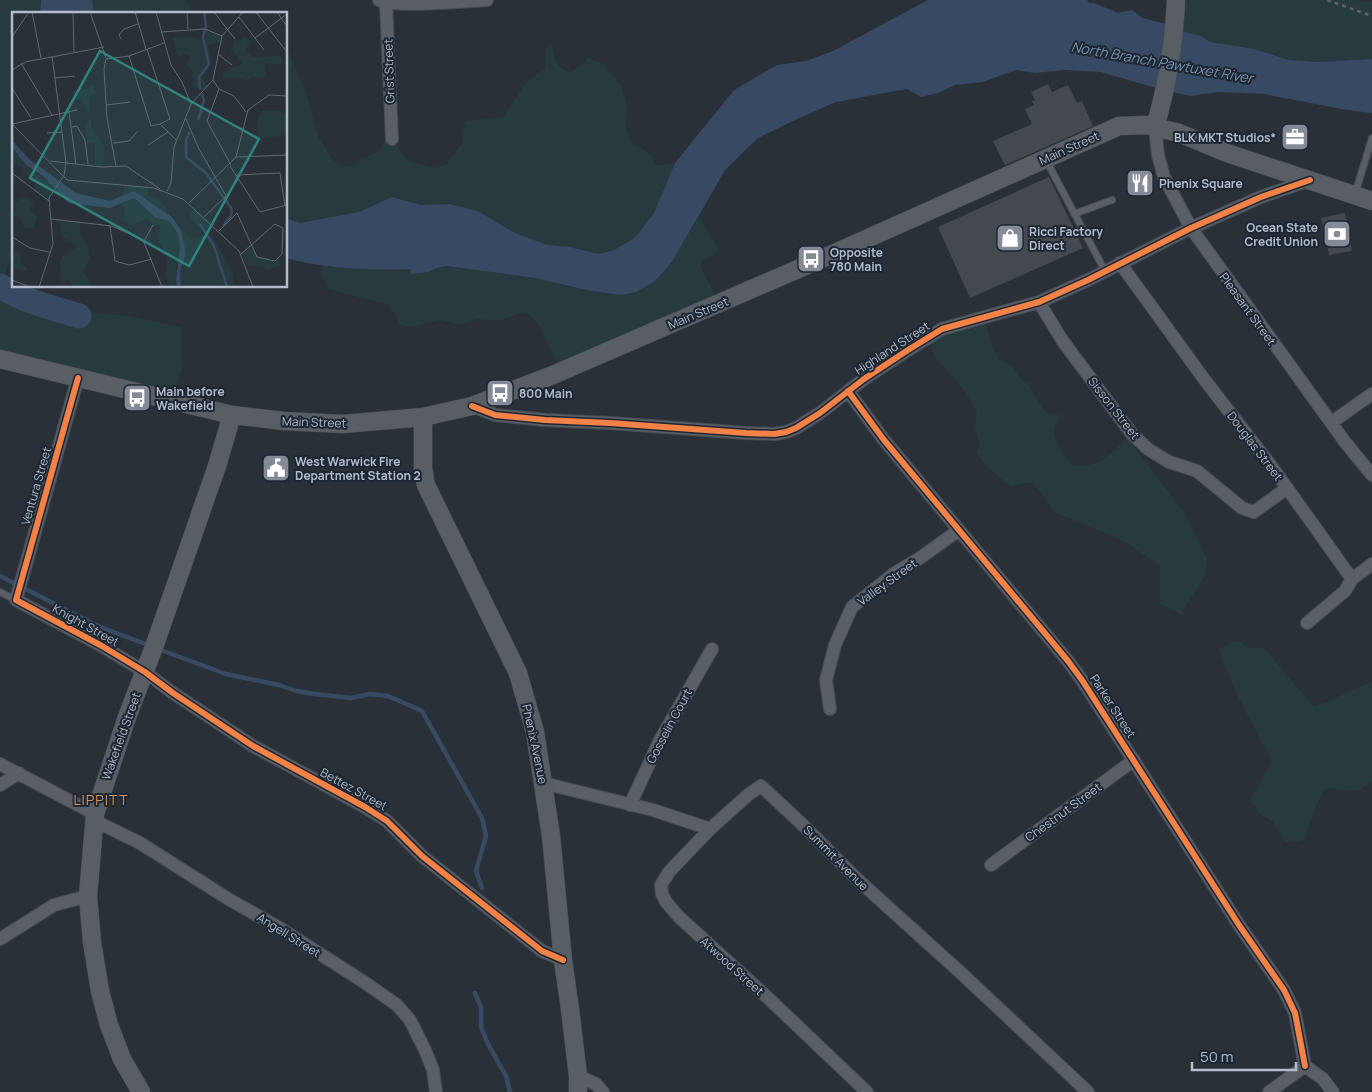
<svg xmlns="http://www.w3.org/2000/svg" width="1372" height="1092" viewBox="0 0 1372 1092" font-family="Manrope,sans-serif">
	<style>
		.green { fill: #273a3e }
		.water { fill: #384963 }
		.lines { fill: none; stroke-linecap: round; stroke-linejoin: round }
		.stream { stroke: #384963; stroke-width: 4.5 }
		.river { stroke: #384963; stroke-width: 25 }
		.building { fill: #444950 }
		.lane-casing { stroke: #484c53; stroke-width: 8 }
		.street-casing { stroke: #484c53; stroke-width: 14 }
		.secondary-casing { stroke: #484c53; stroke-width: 19 }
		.path { stroke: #5d636a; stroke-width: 2.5; stroke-dasharray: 4 4; stroke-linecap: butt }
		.lane { stroke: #5a5e66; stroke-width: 6 }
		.street { stroke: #5a5e66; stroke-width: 12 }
		.secondary { stroke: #595d64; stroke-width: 18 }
		.cycleway-casing { stroke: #1d2633; stroke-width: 9 }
		.cycleway { stroke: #f48246; stroke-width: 6 }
		.labels { text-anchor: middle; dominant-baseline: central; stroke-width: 4; stroke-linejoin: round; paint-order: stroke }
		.street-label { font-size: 12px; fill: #b4bcc9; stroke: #1d2633 }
		.poi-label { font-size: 12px; font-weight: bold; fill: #b4bcc9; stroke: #1d2633; text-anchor: start }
		.water-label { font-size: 14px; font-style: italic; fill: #7c92b1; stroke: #1d2633 }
		.neighbourhood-label { font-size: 14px; letter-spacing: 1px; fill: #d59563; stroke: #1d2633 }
		.inset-river { fill: none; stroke: #384963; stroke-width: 2.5 }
		.inset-road { fill: none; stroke: #616872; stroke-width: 1 }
		.view { fill: #308480; fill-opacity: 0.15; stroke: #308480; stroke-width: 2.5 }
		.inset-edge { fill: none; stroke: #b4bcc9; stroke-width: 2.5 }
	</style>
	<rect width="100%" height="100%" fill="#2a3038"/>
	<!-- green -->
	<path class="green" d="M0 0H41L40 14H14V244L5 277 14 286 61 306 100 314 130 316 181 327 182 368 172 402 0 359Z
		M92 0H183L201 14H94Z
		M1176 0H1357L1372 2V59L1317 62 1248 57 1177 30Z
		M552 43C555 59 554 67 571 73L588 58 604 64 621 86 627 105 626 127 630 141 652 155 656 165 675 163 652 217 637 236 614 250 592 256 558 250 513 232 478 211 450 204 421 205 392 197 360 212 300 223 286 218V46L306 93 318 136 332 159 343 166H351L380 150 388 132 407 161 435 168 446 165 462 143 465 121 503 117 525 84 545 69 546 48Z
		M699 216 719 250 703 261 700 266 720 304 561 372 538 323 526 312 497 321 477 319 460 325 441 320 411 327 400 324 389 305 328 289 321 273 323 266 397 270 447 266 535 278 591 291 622 295 636 292 672 262Z
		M985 320 990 341 998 358 1013 367 1020 378 1027 383 1044 410 1053 416 1062 415C1045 436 1060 446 1072 465 1098 469 1109 455 1127 438L1184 512 1207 559 1205 576 1183 610 1184 616 1160 604V566L1124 541 1052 511 1050 504 1032 483 1020 484 1011 487 987 467 976 453 980 445 975 428 977 412 962 387 939 363 927 340Z
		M1238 640 1247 648H1264L1314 707 1372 682V781L1358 791 1328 788 1321 794 1304 840 1286 843 1272 821 1260 814 1250 801 1272 761 1237 695 1218 649Z"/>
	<!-- water -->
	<path class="water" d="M41 0H92L94 14H40Z
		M928 0H1087L1089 3H1094L1118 13 1132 10 1142 18 1174 26 1177 30 1201 36 1210 42 1254 49 1289 60 1317 62 1372 59V113L1347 110 1264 94 1219 92 1191 96 1163 90 1101 72 1064 70 1035 73 1016 70 983 82 955 85 938 93 921 97 907 89 836 102 797 119 758 138 725 170 672 262 655 281 636 292 622 295 591 291 535 278 447 266 440 267 428 272 411 274 410 269C374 271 320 268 286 258V218L300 223 359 212 392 197 421 205 450 204 478 211 513 232 547 245 569 247 599 254 614 250 633 239 639 233 654 213 675 163 734 90 777 65 806 61 833 51Z"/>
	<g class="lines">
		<!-- stream -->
		<path class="stream" d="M0 576 100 627 151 646
			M158 649 226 674 279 685 296 691 315 694 351 698 370 694 388 696 422 711 482 818 486 836 476 871 482 888
			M475 993 481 1007V1027L488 1044 506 1076 510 1092"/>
		<!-- river -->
		<path class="river" d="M0 286C23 301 53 308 79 316"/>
	</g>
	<!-- building -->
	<path class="building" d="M1048 84 1052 92 1068 85 1077 103 1082 101 1093 126 1005 165 993 141 1032 124 1025 109 1034 105 1032 101 1035 100 1031 92Z
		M1049 177 1083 248 970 298 938 227Z
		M1345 213 1352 251 1329 255 1321 218Z"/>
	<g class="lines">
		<defs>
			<path id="lane" d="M1046 160 1105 271
				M1355 194 1372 138
				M1074 214 1112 200
				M0 592 16 600"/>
			<path id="street" d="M379 0C397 8 464 1 487 0
				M386 3 392 139
				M1155 127 1158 155 1164 177 1191 228 1345 442 1372 475
				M1120 263 1204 379 1272 467 1352 579
				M1039 302 1062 340 1132 434 1148 449 1169 462 1197 471 1242 508 1254 512 1287 488
				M78 378 16 600 102 646 145 672 173 693 253 746 365 807 387 821 422 856 542 951 563 960
				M848 391 884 440 1068 661 1082 680 1239 925 1284 990 1295 1013 1305 1066
				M472 406 495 415 545 420 610 423 746 433 774 434 786 432 796 428 820 413 864 379 908 350 942 329 1039 302 1088 280 1191 228 1261 197 1310 180
				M1332 422 1372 394
				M1307 623 1345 591 1352 579 1372 564
				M830 709 826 680 835 645 852 607 895 573 920 558 959 530
				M0 764 95 814
				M543 783 653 810 710 829 749 794 761 786 804 826 858 880 961 973 1088 1092
				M0 785 19 773
				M630 805 659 742 712 649
				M95 821 140 843 230 900 278 927 364 982 397 1005 410 1020 425 1050 433 1070 436 1092
				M710 829 669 872 661 885 662 894 666 902 679 917 767 997 867 1092
				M991 865 1134 760
				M0 939 54 905 88 896
				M1305 1066 1323 1079 1333 1092
				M578 1076 596 1084 603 1092
				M1269 1092 1305 1066"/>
			<path id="secondary" d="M1155 127C1167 87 1174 43 1176 0
				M0 359 232 415 284 421 343 424 423 417 472 406 553 375 835 253 1119 126 1146 125 1179 133 1227 153 1372 201
				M423 417V468L426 485 518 673 535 732 551 836 563 960 570 1009 578 1076V1092
				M141 1092 122 1059 109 1025 100 991 92 942 88 896 95 814 127 717 154 647 217 466 232 415"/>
		</defs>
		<!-- lane casing -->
		<use href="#lane" class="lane-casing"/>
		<!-- street casing -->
		<use href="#street" class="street-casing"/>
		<!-- secondary casing -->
		<use href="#secondary" class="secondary-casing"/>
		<!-- path -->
		<path class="path" d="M1327 0 1372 16"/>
		<!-- lane -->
		<use href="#lane" class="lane"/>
		<!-- street -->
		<use href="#street" class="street"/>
		<!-- secondary -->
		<use href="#secondary" class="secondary"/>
		<defs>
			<path id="cycleway" d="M78 378 16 600 102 646 145 672 173 693 253 746 365 807 387 821 422 856 542 951 563 960
				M848 391 884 440 1068 661 1082 680 1239 925 1284 990 1295 1013 1305 1066
				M472 406 495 415 545 420 610 423 746 433 774 434 786 432 796 428 820 413 864 379 908 350 942 329 1039 302 1088 280 1191 228 1261 197 1310 180"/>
		</defs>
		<!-- cycleway casing -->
		<use href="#cycleway" class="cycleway-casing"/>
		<!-- cycleway -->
		<use href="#cycleway" class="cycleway"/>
	</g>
	<!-- icons -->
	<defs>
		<symbol id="office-square" viewBox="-11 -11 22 22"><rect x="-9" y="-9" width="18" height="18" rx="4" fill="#848b96" stroke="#1d2633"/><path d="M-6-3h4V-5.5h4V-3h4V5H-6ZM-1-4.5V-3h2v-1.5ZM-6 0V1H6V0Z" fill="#fff"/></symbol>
		<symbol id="restaurant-square" viewBox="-11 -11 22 22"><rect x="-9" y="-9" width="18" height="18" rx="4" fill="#848b96" stroke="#1d2633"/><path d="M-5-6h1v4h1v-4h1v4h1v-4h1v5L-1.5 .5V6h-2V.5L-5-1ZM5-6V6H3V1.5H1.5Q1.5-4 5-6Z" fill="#fff"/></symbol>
		<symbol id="bank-square" viewBox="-11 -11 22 22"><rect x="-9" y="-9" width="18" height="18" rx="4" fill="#848b96" stroke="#1d2633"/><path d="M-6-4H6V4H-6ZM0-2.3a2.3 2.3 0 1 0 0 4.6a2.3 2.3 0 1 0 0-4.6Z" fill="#fff"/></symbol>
		<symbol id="shop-square" viewBox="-11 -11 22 22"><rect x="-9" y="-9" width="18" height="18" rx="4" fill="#848b96" stroke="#1d2633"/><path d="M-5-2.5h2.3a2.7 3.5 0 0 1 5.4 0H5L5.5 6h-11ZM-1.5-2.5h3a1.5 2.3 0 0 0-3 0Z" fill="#fff"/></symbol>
		<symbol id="bus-square" viewBox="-11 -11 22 22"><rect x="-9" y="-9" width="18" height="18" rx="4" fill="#848b96" stroke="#1d2633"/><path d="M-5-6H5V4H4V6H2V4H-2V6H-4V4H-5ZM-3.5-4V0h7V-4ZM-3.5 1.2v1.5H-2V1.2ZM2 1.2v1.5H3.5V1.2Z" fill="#fff"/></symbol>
		<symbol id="civic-square" viewBox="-11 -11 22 22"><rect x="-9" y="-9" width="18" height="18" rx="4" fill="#848b96" stroke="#1d2633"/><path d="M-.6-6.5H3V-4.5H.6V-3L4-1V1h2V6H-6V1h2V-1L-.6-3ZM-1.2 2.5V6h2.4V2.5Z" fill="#fff"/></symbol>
	</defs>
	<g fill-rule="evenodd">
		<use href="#office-square" x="1279" y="121" width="32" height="32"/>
		<use href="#restaurant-square" x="1124" y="167" width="32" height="32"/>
		<use href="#bank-square" x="1321" y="218" width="32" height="32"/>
		<use href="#shop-square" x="994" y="222" width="32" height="32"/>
		<use href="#bus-square" x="795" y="243" width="32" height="32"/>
		<use href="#bus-square" x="484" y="377" width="32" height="32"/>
		<use href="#bus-square" x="121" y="382" width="32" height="32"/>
		<use href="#civic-square" x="260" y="452" width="32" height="32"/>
	</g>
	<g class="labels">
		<!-- street labels -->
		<g class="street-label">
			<text transform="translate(389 71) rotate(-92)">Grist Street</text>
			<text transform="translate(1069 148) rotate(-24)">Main Street</text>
			<text transform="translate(1248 309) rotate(54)">Pleasant Street</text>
			<text transform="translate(698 313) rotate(-23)">Main Street</text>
			<text transform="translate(892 348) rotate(-33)">Highland Street</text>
			<text transform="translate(1114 408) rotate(52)">Sisson Street</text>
			<text transform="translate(314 422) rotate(2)">Main Street</text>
			<text transform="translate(1255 446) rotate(53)">Douglas Street</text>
			<text transform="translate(36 486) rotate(-74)">Ventura Street</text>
			<text transform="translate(887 582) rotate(-36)">Valley Street</text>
			<text transform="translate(86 625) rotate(29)">Knight Street</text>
			<text transform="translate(1113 706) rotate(57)">Parker Street</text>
			<text transform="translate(669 726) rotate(-62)">Gosselin Court</text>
			<text transform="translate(121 736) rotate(-70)">Wakefield Street</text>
			<text transform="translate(535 744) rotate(78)">Phenix Avenue</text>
			<text transform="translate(354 789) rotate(29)">Bettez Street</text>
			<text transform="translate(1063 812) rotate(-36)">Chestnut Street</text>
			<text transform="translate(836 858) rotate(45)">Summit Avenue</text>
			<text transform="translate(289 935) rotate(32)">Angell Street</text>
			<text transform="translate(732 966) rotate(42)">Atwood Street</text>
		</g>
		<!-- poi labels -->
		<g class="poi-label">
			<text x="1276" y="137" text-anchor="end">BLK MKT Studios*</text>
			<text x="1159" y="183">Phenix Square</text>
			<text x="1318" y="227" text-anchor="end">Ocean State<tspan x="1318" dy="14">Credit Union</tspan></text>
			<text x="1029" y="231">Ricci Factory<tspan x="1029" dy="14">Direct</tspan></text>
			<text x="830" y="252">Opposite<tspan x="830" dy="14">780 Main</tspan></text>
			<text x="156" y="391">Main before<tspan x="156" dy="14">Wakefield</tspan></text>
			<text x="519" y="393">800 Main</text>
			<text x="295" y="461">West Warwick Fire<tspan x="295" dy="14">Department Station 2</tspan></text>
		</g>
		<!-- water labels -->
		<g class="water-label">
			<text transform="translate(1162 62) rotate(10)">North Branch Pawtuxet River</text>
		</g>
		<!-- neighbourhood labels -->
		<g class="neighbourhood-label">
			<text x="101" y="799">LIPPITT</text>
		</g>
	</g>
	<!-- overview -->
	<g transform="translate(12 12)">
		<rect width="275" height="275" fill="#2a3038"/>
		<path d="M193 16 210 24 208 30 196 33 199 51 190 67 196 74 189 79 180 74 181 59 175 54 178 44 171 42 166 46 161 26 178 24 193 30 195 24 190 20ZM232 25 238 28 242 25 233 38 240 45 266 44 270 46V53L252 51 254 62 250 66 241 64 235 69 227 65 211 66V61L230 51 221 39 216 40 222 34V27L229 29ZM80 73 84 81 78 84V101L75 100 70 88 62 87 60 81 67 76 75 77ZM250 99H266L275 103V123L247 127 245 108ZM79 107V114L93 136 91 155 83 154V131H75L73 112ZM0 135 14 153 42 175 37 188 22 179 24 170 15 163 9 168 6 166 12 160 0 147ZM113 173 136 175V184L150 190 157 202 124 180 110 184ZM13 185 22 190 18 197 25 205 21 216H13L9 208 0 203 4 198 3 190ZM118 186H125L144 206 157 209 166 222 169 239 164 255 165 275H159L153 264 156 243 147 231 148 213 141 214 136 206 116 214V210L111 208 113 197 109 192ZM183 196 201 214 198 217 200 225 220 258 222 270 217 275H169L168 260 174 242 167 214 181 229 194 222 177 205ZM48 209 68 210V220L77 238V247L71 260 79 270 78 275H62L56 268 49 270 48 249 51 243 65 235 49 223ZM0 227 4 230 2 238 9 241 8 249 17 259 0 257ZM240 232 245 244 263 249 267 246 268 253 256 259 252 255 235 254 229 241Z" fill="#273a3e"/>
		<path d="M0 128 17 147 64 181 98 189 122 179 160 205 169 218 174 242 168 260 169 275H165L164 268 168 236 166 222 157 209 144 206 122 186 98 196 56 191 31 164 14 153 0 135Z" fill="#384963"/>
		<path class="inset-river" d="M188 78 187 65 197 52 191 26 194 14 192 0M186 108 192 89 190 82M178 120 174 128V145L194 161 220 197 219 204 211 214M188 212 202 234 215 275"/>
		<path class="inset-road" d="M20 0 29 46M61 0 62 40M78 0 94 46M123 0 134 37M144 0 159 53 170 70 179 92M175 0 176 17M202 0 223 27M244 0 275 40M265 0 275 14M227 5 252 38M149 20 193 17 210 24M0 25 17 0M243 26 275 2M109 27 107 23 112 17 126 12M135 37 158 107 148 112M206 42 220 53M40 44 54 151 52 164M117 44 139 114 148 112 164 128M94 47 92 57 95 106 104 154M94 47 117 44 152 31M9 51 40 103M0 58 13 50 92 35M43 66 63 64M201 68 207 77 222 84 234 100M0 76 19 106M207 77 195 109 219 153M94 93 118 90M57 100 64 152M174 107 187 137 214 184 192 205M0 112 65 98M0 112 55 168 142 176 171 187 227 239 241 275M60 115 65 114 73 128 76 152M35 121 50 120M101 131 117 129 126 119M136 133 156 120M224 145 275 143M38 149 89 155 114 154 148 177M218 154 248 200 275 193M0 161 37 189M225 163 268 161 273 194M155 179 159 171 162 135 179 92 201 68 210 24 231 0M177 191 224 145 236 98 257 83 275 84M39 207 100 214 131 228 150 275M98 214 103 249 117 253 140 247M207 219 225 201 245 245 263 249 270 242 271 216 263 212M0 225 18 236 37 240M132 229 141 213M229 242 263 212M0 268 18 275M27 275 41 232 37 186 51 165"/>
		<path class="view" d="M88 39 247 127 177 254 18 166Z"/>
		<rect width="275" height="275" class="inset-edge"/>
	</g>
	<!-- scale -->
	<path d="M1192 1062v8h104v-8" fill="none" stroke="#b4bcc9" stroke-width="2.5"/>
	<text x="1200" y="1062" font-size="15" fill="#b4bcc9" stroke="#1d2633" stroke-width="4" paint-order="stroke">50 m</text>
</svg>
